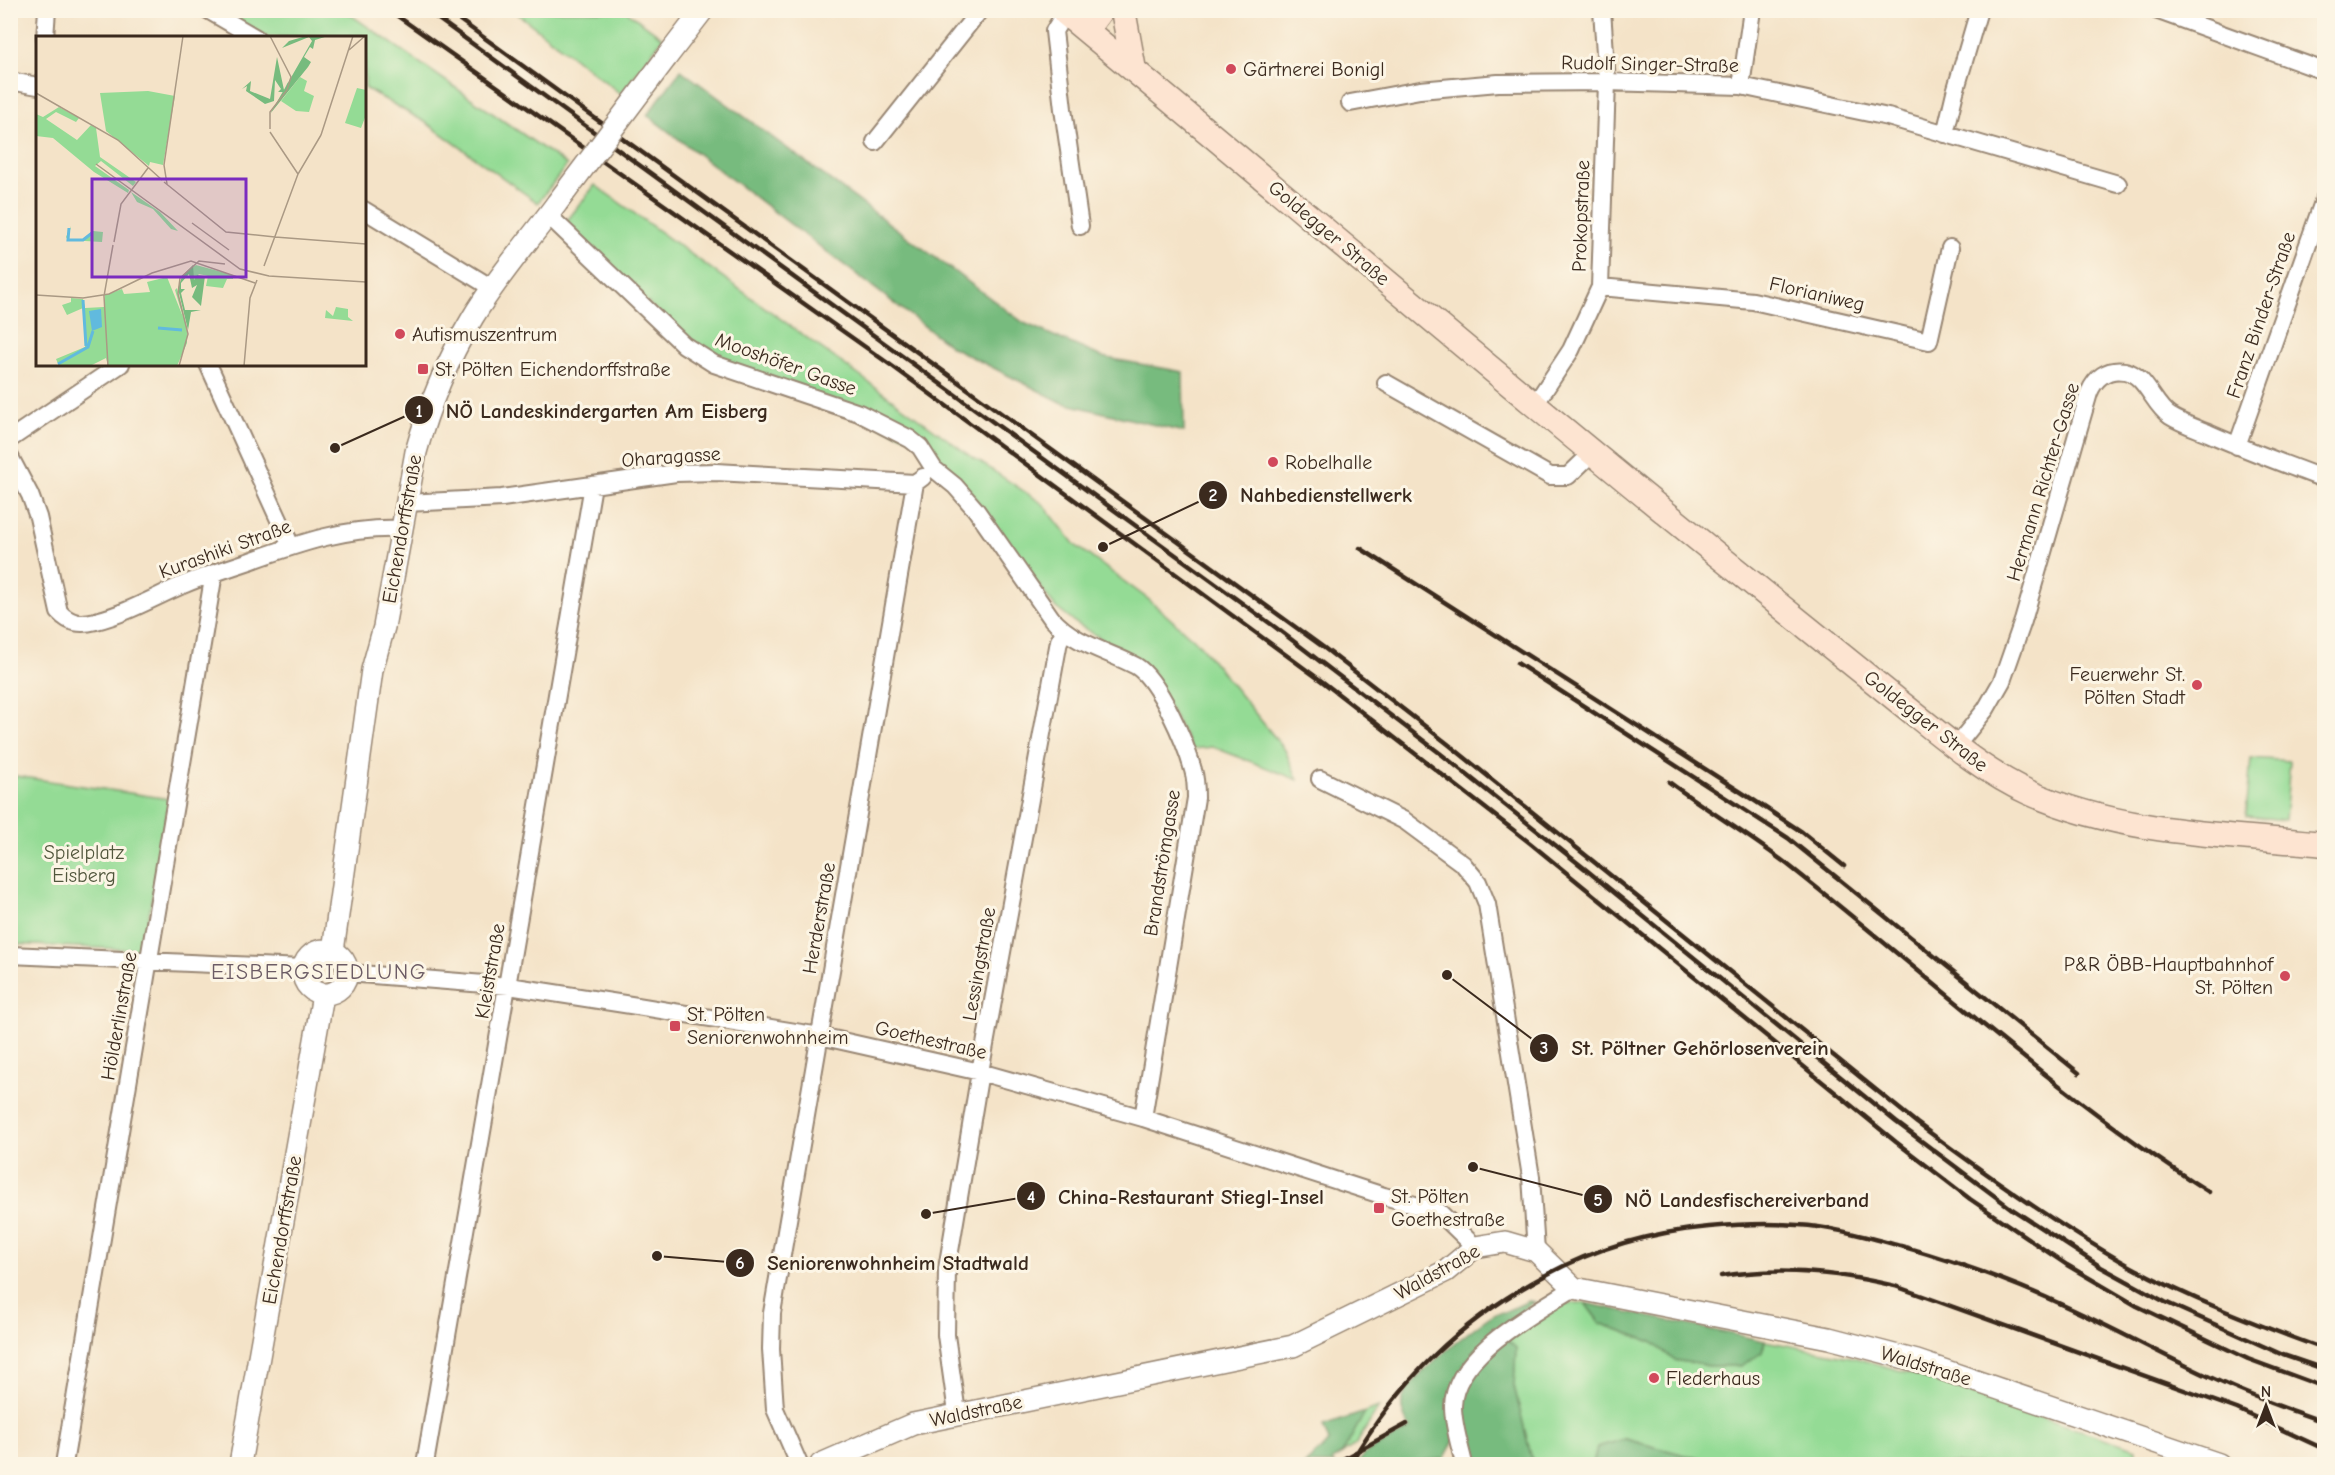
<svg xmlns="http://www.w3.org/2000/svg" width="2335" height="1475" viewBox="0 0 2335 1475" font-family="'Comic Neue',sans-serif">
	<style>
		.green { fill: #94db95; stroke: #68825a; stroke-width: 1.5 }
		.forest { fill: #77bb7e; stroke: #59724e; stroke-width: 1.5 }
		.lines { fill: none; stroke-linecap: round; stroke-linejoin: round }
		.minor-casing { stroke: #988673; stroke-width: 20 }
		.tertiary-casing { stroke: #988673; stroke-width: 24 }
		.secondary-casing { stroke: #988673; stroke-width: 27 }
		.minor { stroke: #fff; stroke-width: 16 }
		.tertiary { stroke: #fff; stroke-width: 21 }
		.secondary { stroke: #fde4d1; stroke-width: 24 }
		.rail { stroke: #3b2a1e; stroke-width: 4.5 }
		.tertiary-bridge-casing { stroke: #988673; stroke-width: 24; stroke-linecap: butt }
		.tertiary-bridge { stroke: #fff; stroke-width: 21 }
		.poi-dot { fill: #d1495b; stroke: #fcf5e5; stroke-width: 2 }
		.labels { text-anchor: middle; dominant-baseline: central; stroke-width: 6; stroke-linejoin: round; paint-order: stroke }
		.street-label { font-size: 20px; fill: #3b2a1e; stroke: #fcf5e5 }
		.poi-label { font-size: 20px; fill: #3b2a1e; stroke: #fcf5e5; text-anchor: start }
		.park-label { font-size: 20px; fill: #51563c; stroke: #fcf5e5 }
		.quarter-label { font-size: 22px; letter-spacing: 1.5px; fill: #6c5c65; stroke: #fcf5e5 }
		.inset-river { fill: none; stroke: #61bade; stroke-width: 3 }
		.inset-road { fill: none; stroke: #aa9984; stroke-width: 1.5 }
		.view { fill: #7b2cbf; fill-opacity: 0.15; stroke: #7b2cbf; stroke-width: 3 }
		.inset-edge { fill: none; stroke: #3b2a1e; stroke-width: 3 }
		.leader { fill: none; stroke: #3b2a1e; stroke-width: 2 }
		.callout-dot { fill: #3b2a1e; stroke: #fcf5e5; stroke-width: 2 }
		.mark-label { font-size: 18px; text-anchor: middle; font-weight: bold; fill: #fff }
		.callout-label { font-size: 21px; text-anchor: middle; font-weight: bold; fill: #3b2a1e; stroke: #fcf5e5; stroke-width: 6; stroke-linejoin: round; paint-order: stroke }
	</style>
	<rect width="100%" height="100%" fill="#fcf5e5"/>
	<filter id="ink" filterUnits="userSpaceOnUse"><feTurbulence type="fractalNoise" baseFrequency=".0167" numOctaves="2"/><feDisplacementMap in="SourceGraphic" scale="12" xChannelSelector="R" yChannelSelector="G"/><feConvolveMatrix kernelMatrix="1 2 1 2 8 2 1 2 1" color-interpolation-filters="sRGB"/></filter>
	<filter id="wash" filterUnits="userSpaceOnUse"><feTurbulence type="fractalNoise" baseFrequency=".008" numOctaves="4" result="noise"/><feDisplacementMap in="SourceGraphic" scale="24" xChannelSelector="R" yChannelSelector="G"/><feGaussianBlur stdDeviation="1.35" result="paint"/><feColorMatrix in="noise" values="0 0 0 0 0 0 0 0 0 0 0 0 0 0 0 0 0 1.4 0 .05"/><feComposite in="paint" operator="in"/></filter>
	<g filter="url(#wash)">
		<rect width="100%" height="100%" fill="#f4e3c8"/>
		<!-- green -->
		<path class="green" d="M218 11H345L567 165 538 203 425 122 365 88 364 38 267 37Z
			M514 11H626L663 38 621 94Z
			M595 185 968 454 1043 504 1075 545 1148 599 1199 644 1285 750 1298 780 1213 747 1192 749 1147 667 1074 622 1055 607 959 477 925 444 715 361 684 338 566 222Z
			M2251 758 2290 761 2285 820 2246 816Z
			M16 776 169 799 143 950 11 944 10 783Z
			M1568 1303H1585L1600 1323 1652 1342 1674 1360 1709 1366H1741L1762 1352 1765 1341 1856 1358 1909 1373 2137 1449 2136 1464H1719L1625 1439 1597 1447 1593 1464H1533L1514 1386 1516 1348 1507 1340 1552 1309Z
			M1379 1407 1357 1443 1342 1454 1365 1412Z"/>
		<!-- forest -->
		<path class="forest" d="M681 70 1024 323 1102 357 1183 372 1184 432 1063 403 952 347 647 115Z
			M1529 1301 1535 1302 1521 1311 1463 1366 1455 1439 1444 1459 1417 1461 1412 1464H1357L1366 1453 1410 1429C1405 1419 1399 1409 1403 1398 1411 1376 1474 1327 1495 1313L1504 1312Z
			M1585 1303 1765 1341 1762 1352 1741 1366H1709L1674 1360 1652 1342 1600 1323Z
			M1507 1340 1516 1348 1514 1386 1533 1464H1470C1464 1436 1451 1400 1469 1374 1476 1362 1496 1349 1507 1340Z
			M1365 1412 1342 1454 1332 1460 1334 1464H1305L1329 1442 1323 1426Z
			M1625 1439 1718 1464H1593L1597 1447Z"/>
	</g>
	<g filter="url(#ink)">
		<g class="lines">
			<defs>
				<path id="minor" d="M208 10 256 38
					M2156 10 2324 71
					M1065 13 1054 31 1063 109 1080 226
					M45 38 47 10
					M10 81 38 86
					M1741 86 1752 10
					M1350 103 1420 90 1498 83 1607 82 1741 86 1888 117 2118 184
					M1945 134 1955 92 1979 10
					M875 142 980 10
					M364 210 492 288
					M548 215 684 345 714 364 859 413 910 439 920 447 934 469 955 486 976 510 1052 619C1076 645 1106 650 1136 666 1159 680 1186 744 1193 770 1196 779 1196 789 1196 798L1143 1118
					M1600 287 1753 301 1929 341 1950 248
					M208 364 291 546
					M1386 383 1550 476H1568L1591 454
					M1534 406 1571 350 1600 287 1607 82 1602 10
					M10 439 121 364
					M2237 446 2324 199
					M10 457 30 495 38 517 59 612C70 624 81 625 96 621 128 613 156 596 185 584 207 575 229 568 250 561 300 543 349 526 402 529
					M407 503 502 498 676 473 716 472 915 483 923 477
					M1956 746 1986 709 2002 681 2023 621 2089 393C2095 378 2107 368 2125 371 2146 375 2153 405 2170 416 2181 423 2196 428 2208 433 2246 450 2285 464 2324 479
					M1320 779 1405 821 1463 864 1478 882 1487 904 1531 1177 1536 1251
					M10 955 303 968
					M348 973 509 986 637 1006 820 1036 980 1072 1143 1118 1384 1196 1439 1212 1475 1247
					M957 1413 946 1335 947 1269 980 1072 1059 641 1064 632
					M64 1464 214 573
					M425 1464 593 485
					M799 1464 775 1409 771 1349 772 1313 915 483
					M1464 1464C1460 1446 1453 1425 1453 1406 1454 1354 1535 1313 1574 1288"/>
				<path id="tertiary" d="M666 58 703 10
					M303 972a22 22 0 1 1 44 0a22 22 0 1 1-44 0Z
					M333 951 372 670 384 627 416 452C429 404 448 359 473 317 497 277 529 241 557 203
					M240 1464 323 995
					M821 1464 913 1424 1293 1346 1446 1271 1475 1247 1505 1242 1536 1251 1574 1288 1829 1338 1917 1361 2219 1464"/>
				<path id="secondary" d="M1067 10 1065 13C1294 202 1519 396 1751 582 1801 623 1851 663 1902 704 1941 735 1982 771 2028 792 2121 834 2225 835 2324 844
					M1123 10 1134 70
					M1086 30 1101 10"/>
			</defs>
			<!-- minor casing -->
			<use href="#minor" class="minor-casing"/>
			<!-- tertiary casing -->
			<use href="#tertiary" class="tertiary-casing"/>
			<!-- secondary casing -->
			<use href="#secondary" class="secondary-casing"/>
			<!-- minor -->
			<use href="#minor" class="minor"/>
			<!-- tertiary -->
			<use href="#tertiary" class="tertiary"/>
			<!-- secondary -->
			<use href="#secondary" class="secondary"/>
			<!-- rail -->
			<path class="rail" d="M389 10 892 366 1323 682 1530 843 1896 1142 1970 1199 2067 1265 2137 1306 2248 1359 2324 1387
				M426 10 1275 627 1441 754 1584 868 1896 1122 2012 1209 2101 1267 2165 1302 2283 1355 2324 1369
				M446 10 1323 647 1448 744 1917 1123C1985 1174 2054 1223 2128 1265 2190 1299 2258 1325 2324 1349
				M1360 548 1755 801 1802 832 1844 866
				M1517 663 1788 838 2079 1073
				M1669 782C1709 812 1753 837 1792 868 1930 977 2061 1098 2209 1192
				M1721 1276C1779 1267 1838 1272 1895 1286L2237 1409 2324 1449
				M1334 1464 1407 1424
				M1350 1464C1399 1380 1460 1321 1546 1275 1596 1248 1653 1232 1709 1227 1738 1224 1768 1223 1798 1225 1833 1227 1867 1237 1901 1246 1957 1262 2014 1282 2067 1307 2126 1334 2182 1366 2241 1391 2269 1403 2297 1412 2324 1422"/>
			<defs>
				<path id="tertiary-bridge" d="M557 203 666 58"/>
			</defs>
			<!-- tertiary-bridge casing -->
			<use href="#tertiary-bridge" class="tertiary-bridge-casing"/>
			<!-- tertiary-bridge -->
			<use href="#tertiary-bridge" class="tertiary-bridge"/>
		</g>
	</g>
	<!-- markers -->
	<g class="poi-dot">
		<circle cx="1231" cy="69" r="6"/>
		<circle cx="400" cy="334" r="6"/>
		<rect x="417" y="363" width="12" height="12" rx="3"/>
		<circle cx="1273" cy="462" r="6"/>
		<circle cx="2197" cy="685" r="6"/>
		<circle cx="2285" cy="976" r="6"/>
		<rect x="669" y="1020" width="12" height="12" rx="3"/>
		<rect x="1373" y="1202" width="12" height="12" rx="3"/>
		<circle cx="1654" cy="1378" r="6"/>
	</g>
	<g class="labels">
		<!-- street labels -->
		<g class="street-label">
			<text transform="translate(1650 64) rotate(1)">Rudolf Singer-Straße</text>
			<text transform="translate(1581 216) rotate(-88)">Prokopstraße</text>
			<text transform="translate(1329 233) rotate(40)">Goldegger Straße</text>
			<text transform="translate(1817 294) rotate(13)">Florianiweg</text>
			<text transform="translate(2261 315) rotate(-71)">Franz Binder-Straße</text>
			<text transform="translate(786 364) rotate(20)">Mooshöfer Gasse</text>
			<text transform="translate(671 457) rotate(-4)">Oharagasse</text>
			<text transform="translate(2043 482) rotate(-73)">Hermann Richter-Gasse</text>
			<text transform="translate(402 529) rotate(-80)">Eichendorffstraße</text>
			<text transform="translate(225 549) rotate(-20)">Kurashiki Straße</text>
			<text transform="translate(1926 721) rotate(38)">Goldegger Straße</text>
			<text transform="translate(1162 863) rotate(-81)">Brandströmgasse</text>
			<text transform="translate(819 918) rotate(-80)">Herderstraße</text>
			<text transform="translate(979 964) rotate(-80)">Lessingstraße</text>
			<text transform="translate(490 971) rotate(-80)">Kleiststraße</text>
			<text transform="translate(119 1016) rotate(-80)">Hölderlinstraße</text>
			<text transform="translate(931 1040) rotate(13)">Goethestraße</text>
			<text transform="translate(282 1230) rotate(-80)">Eichendorffstraße</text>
			<text transform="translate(1437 1272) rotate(-29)">Waldstraße</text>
			<text transform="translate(1926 1366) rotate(17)">Waldstraße</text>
			<text transform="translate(976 1411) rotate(-12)">Waldstraße</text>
		</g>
		<!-- poi labels -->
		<g class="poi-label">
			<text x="1243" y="69">Gärtnerei Bonigl</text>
			<text x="412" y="334">Autismuszentrum</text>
			<text x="435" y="369">St. Pölten Eichendorffstraße</text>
			<text x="1285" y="462">Robelhalle</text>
			<text x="2185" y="674" text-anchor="end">Feuerwehr St.<tspan x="2185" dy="23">Pölten Stadt</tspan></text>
			<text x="2273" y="964" text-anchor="end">P&amp;R ÖBB-Hauptbahnhof<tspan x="2273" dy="23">St. Pölten</tspan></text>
			<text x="687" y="1014">St. Pölten<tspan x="687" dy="23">Seniorenwohnheim</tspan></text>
			<text x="1391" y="1196">St. Pölten<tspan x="1391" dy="23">Goethestraße</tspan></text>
			<text x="1666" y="1378">Flederhaus</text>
		</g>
		<!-- park labels -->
		<g class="park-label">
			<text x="84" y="852">Spielplatz<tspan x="84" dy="23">Eisberg</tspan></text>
		</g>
		<!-- quarter labels -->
		<g class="quarter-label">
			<text x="319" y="972">EISBERGSIEDLUNG</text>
		</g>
	</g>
	<!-- overview -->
	<g transform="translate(36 36)">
		<rect width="330" height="330" fill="#f4e3c8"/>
		<path d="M264 41 271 45 268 55 278 60 273 76 260 75 245 65ZM321 52 330 54V79L325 92 309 87ZM112 55 139 60 127 129 114 126 113 130 70 95 64 57ZM23 71 43 82 40 86 20 76 10 83 41 104 55 89 60 92 64 121 100 146 97 150 65 125 59 130 93 154 92 157 58 136 17 102 0 100V78L7 81ZM95 156 124 176 142 195 135 193 117 173 101 166ZM35 190 32 203H48L57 195 67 196 66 206 32 204 30 201ZM160 229 197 239V243H191L187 252 170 250 172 240 163 238 158 244 155 232ZM131 241 147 281 139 254 141 252 151 292V307L141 330H72L70 322 54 330H23L20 323 49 311 47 272 31 279 26 269 35 266V262L47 263 49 272 68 271 69 259 86 253 88 258 114 256 111 246ZM300 271 312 273V281L317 285 289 282 290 274 297 280Z" fill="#94db95"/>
		<path d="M270 0H292L279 4 277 13 274 11 268 21 275 26 272 31 234 78 276 5 273 1 246 12 253 5ZM241 21 248 54 252 46 250 54 245 60 247 56H242L245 53 239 44 238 65 229 68 210 55 211 50 206 53 215 45 214 55 234 63ZM157 229 158 244 161 239 169 240 165 270 156 261 161 249 156 252 153 238 145 247V253H149L145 257 149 274H165L155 276 152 294 142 253 146 240Z" fill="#77bb7e"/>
		<path d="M65 273 66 291 56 295 53 275Z" fill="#61bade"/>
		<path class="inset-river" d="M33 192 32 204H47L56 197M47 264 50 310M122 292 146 294M22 328 52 311 57 295"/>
		<path class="inset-road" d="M313 14 329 0M0 57 82 104 126 144M234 93V76L251 54 255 41 234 0M234 96 262 138M285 99 317 0M60 128 204 233 233 240 330 246M128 146 190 196 239 201M131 148 128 129 147 0M156 187 193 214M239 201 330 208M78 206 85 168 112 132M228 230 262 138 285 99M0 259 47 262 73 258 116 237 155 225 219 247M72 330 68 260 77 209M143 330 152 298 142 258 144 242 163 225 189 228M208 330 214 262 221 244"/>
		<path class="view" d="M56 143H210V241H56Z"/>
		<rect width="330" height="330" class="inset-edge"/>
	</g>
	<!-- callouts -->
	<path class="leader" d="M335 448L419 410M1103 547L1213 495M1447 975L1544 1048M926 1214L1031 1196M1473 1167L1598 1199M657 1256L740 1263"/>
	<g class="callout-dot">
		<circle cx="335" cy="448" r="6"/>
		<circle cx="1103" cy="547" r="6"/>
		<circle cx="1447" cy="975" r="6"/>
		<circle cx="926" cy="1214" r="6"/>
		<circle cx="1473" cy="1167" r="6"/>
		<circle cx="657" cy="1256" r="6"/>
		<circle cx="419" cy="410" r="15"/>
		<circle cx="1213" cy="495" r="15"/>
		<circle cx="1544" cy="1048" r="15"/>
		<circle cx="1031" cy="1196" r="15"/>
		<circle cx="1598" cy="1199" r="15"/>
		<circle cx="740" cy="1263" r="15"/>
	</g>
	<g class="mark-label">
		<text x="419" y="417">1</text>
		<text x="1213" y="501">2</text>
		<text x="1544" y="1054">3</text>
		<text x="1031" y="1203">4</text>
		<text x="1598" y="1206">5</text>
		<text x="740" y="1269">6</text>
	</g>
	<g class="callout-label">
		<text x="607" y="418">NÖ Landeskindergarten Am Eisberg</text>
		<text x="1326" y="502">Nahbedienstellwerk</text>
		<text x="1700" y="1055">St. Pöltner Gehörlosenverein</text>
		<text x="1191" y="1204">China-Restaurant Stiegl-Insel</text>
		<text x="1747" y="1207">NÖ Landesfischereiverband</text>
		<text x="898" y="1270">Seniorenwohnheim Stadtwald</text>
	</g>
	<!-- margin -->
	<rect width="2335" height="1475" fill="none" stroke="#fcf5e5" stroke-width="36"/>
	<!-- north arrow -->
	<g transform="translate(2266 1406)" stroke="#fcf5e5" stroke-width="4.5" paint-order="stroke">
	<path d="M0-4.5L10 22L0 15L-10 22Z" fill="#3b2a1e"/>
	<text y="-9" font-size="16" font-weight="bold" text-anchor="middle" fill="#3b2a1e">N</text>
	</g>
</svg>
